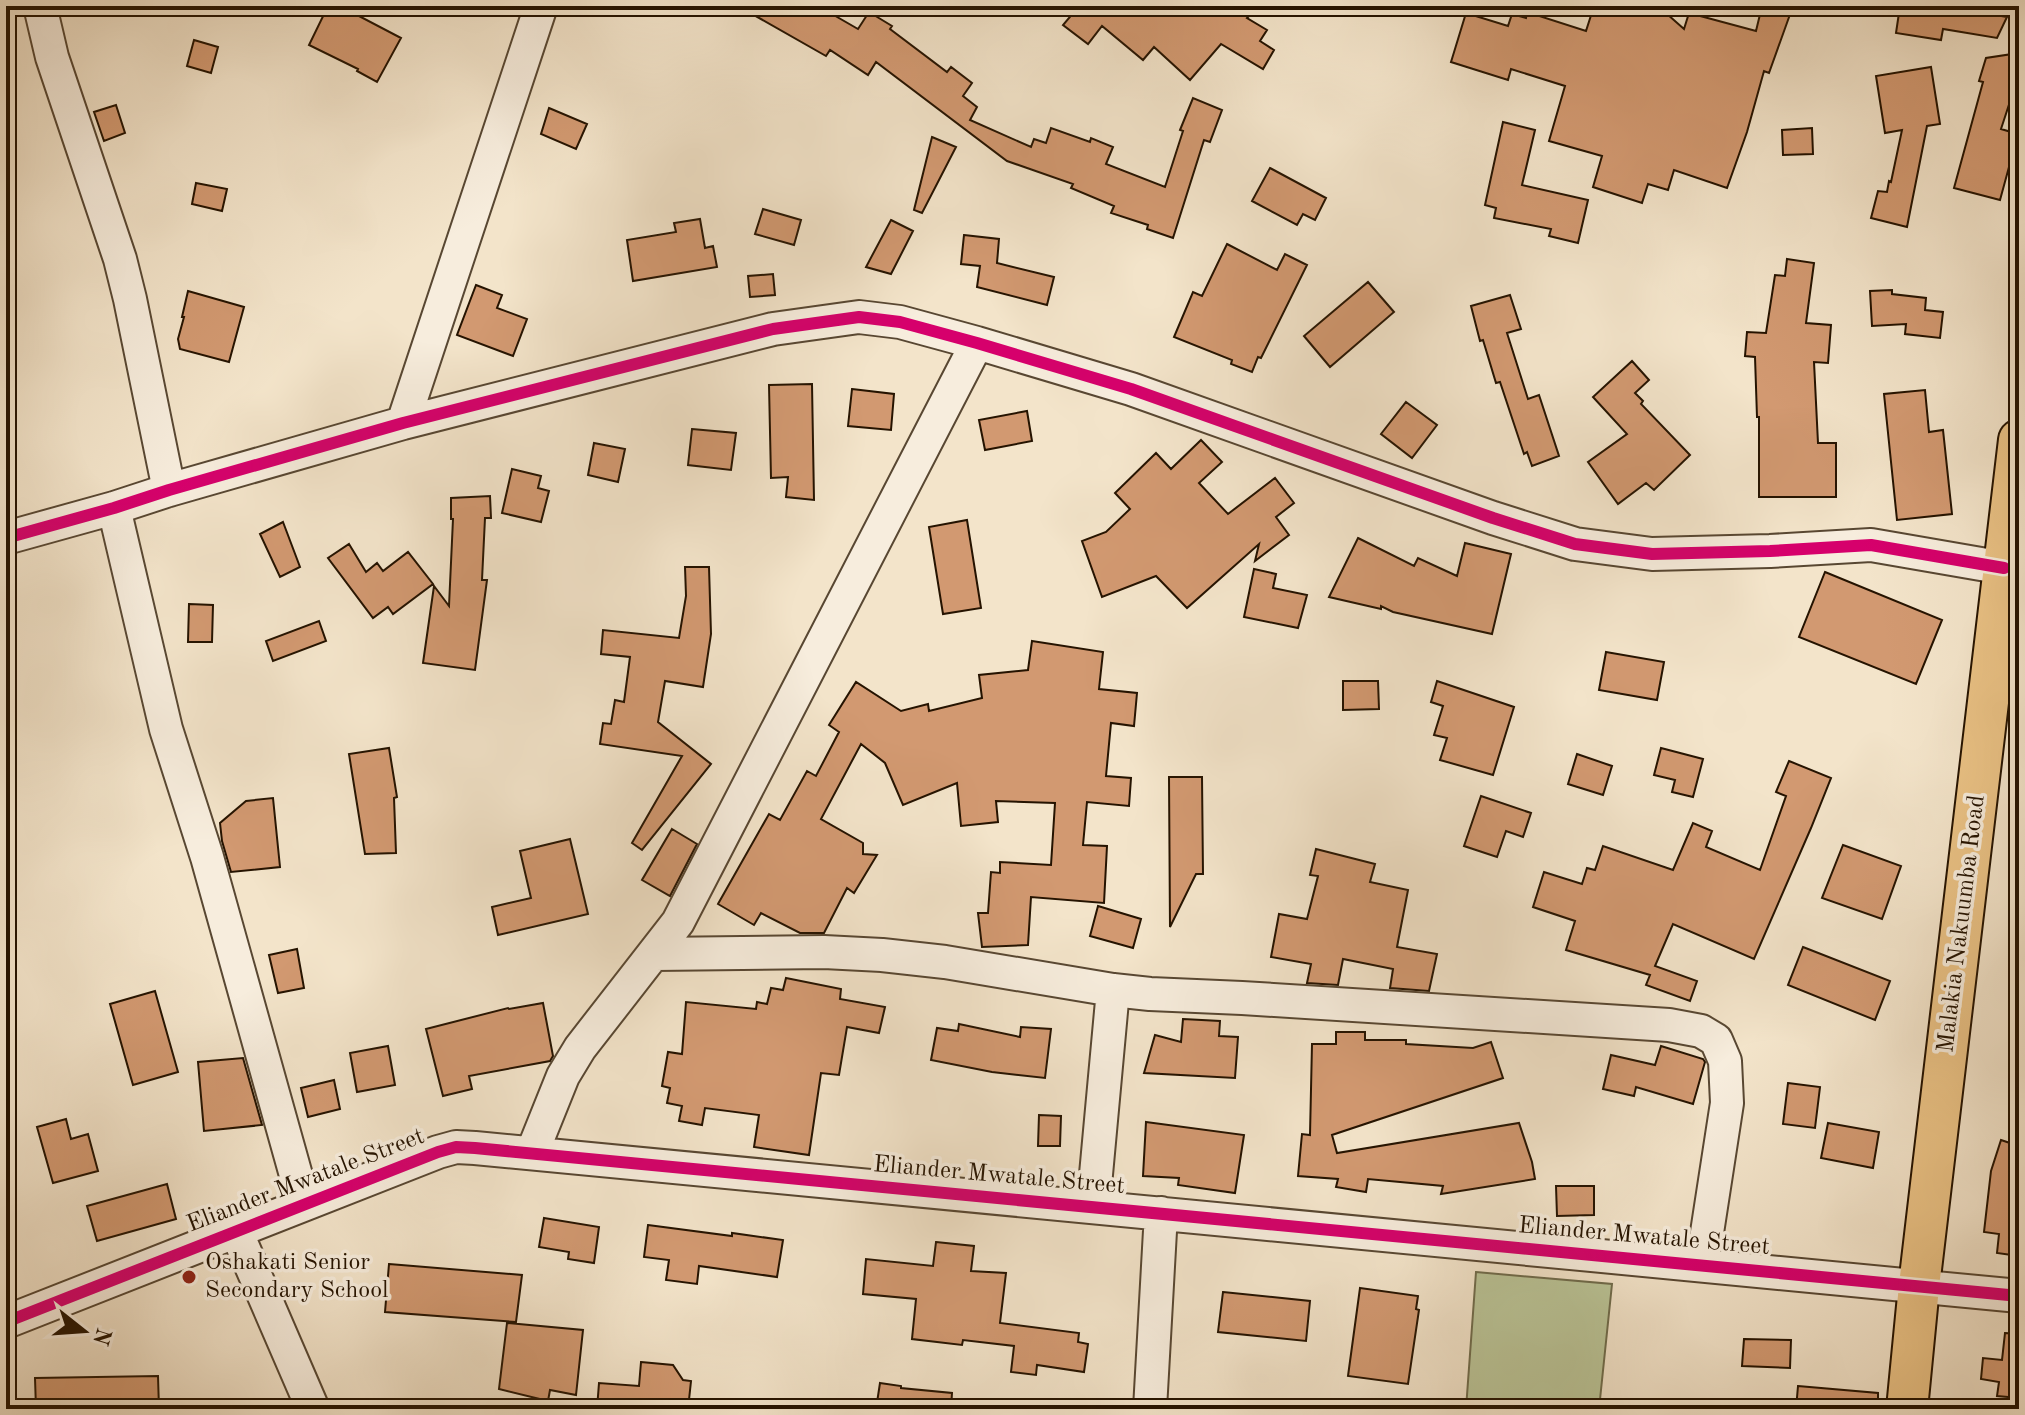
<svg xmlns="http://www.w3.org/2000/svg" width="2025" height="1415" viewBox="0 0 2025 1415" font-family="'Old Standard TT',serif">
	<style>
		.green { fill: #bac497; stroke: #706c4c; stroke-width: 2 }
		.building { fill: #d29971; stroke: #251300; stroke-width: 2 }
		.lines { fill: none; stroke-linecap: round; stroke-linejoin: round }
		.minor-casing { stroke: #584732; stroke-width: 36 }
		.major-casing { stroke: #251300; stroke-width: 44 }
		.minor { stroke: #f7eddd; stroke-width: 32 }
		.major { stroke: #eac285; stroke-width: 40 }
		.cycleway-casing { stroke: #f7eddd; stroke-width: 17 }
		.cycleway { stroke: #d6006c; stroke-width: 12 }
		.poi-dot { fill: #8f2418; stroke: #f7eddd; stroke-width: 3 }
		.labels { text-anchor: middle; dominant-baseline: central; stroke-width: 7; stroke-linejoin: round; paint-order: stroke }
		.street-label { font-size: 24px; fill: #251300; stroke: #f7eddd }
		.poi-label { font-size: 24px; fill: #251300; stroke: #f7eddd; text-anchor: start }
	</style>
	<rect width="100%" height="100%" fill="#f3e4ca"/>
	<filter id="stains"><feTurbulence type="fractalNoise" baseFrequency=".0025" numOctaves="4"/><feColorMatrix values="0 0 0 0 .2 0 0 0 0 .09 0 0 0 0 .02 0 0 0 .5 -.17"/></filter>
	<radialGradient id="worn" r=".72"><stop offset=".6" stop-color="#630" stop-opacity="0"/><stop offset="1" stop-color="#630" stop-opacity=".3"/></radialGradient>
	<!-- green -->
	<path class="green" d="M1476 1272 1612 1284 1599 1409H1466Z"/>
	<!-- building -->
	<path class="building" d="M328 6H340L401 38 377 82 357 71 358 69 309 45Z
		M738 6H818L858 29 869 12 892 26 890 29 947 72 951 67 972 83 963 96 977 107 970 120 1031 147 1034 139 1046 143 1051 128 1090 142 1091 138 1113 147 1106 164 1165 187 1183 131 1180 130 1193 98 1222 110 1210 142 1204 140 1173 238 1147 229 1148 225 1111 213 1114 206 1071 188 1073 184 1007 161 876 62 868 75 830 50 826 56Z
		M1079 6H1259L1247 18 1267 30 1260 41 1274 50 1263 69 1221 44 1190 80 1154 47 1143 60 1102 26 1088 44 1063 25Z
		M1594 6H1658L1684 29 1689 13 1756 31 1762 6H1793L1769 73 1764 71 1747 132 1727 188 1674 170 1668 190 1648 184 1642 203 1593 187 1602 156 1549 141 1565 86 1511 69 1508 80 1451 62 1466 13 1508 26 1512 14 1526 18 1527 12 1586 31Z
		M1900 6H1944L2007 17 1997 38 1943 29 1941 40 1896 33Z
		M194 40 218 47 211 73 187 66Z
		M2019 53V74L2001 129 2018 134 2000 200 1954 188 1983 82 1979 81 1986 58Z
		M1931 67 1940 124 1927 126 1907 227 1871 218 1878 191 1887 192 1889 181 1891 182 1902 130 1885 133 1876 76Z
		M116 105 125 133 104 141 94 112Z
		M549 108 587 124 576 149 541 134Z
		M1503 122 1535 130 1522 185 1588 200 1578 243 1549 236 1551 229 1494 218 1496 208 1485 205Z
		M1812 128 1813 154 1783 155 1782 130Z
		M932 137 956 147 922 213 914 210Z
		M1270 168 1326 198 1315 220 1303 214 1297 225 1252 201Z
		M196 183 227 189 222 211 192 204Z
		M763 209 801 220 794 245 755 234Z
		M700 219 705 248 713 246 717 267 633 281 627 240 676 232 674 223Z
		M891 220 913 231 891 274 866 267Z
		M964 235 999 239 997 263 1054 277 1047 305 977 287 980 266 961 264Z
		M1227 244 1277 270 1285 254 1307 265 1261 358 1258 357 1252 372 1231 364 1232 360 1174 337 1193 292 1202 296Z
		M1787 259 1814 263 1806 323 1831 325 1828 363 1814 362 1818 443H1836V497H1759V417H1757L1755 357 1745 356 1747 332 1766 333 1775 275 1785 276Z
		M773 274 775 295 750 297 748 276Z
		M1368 282 1394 312 1330 367 1304 336Z
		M476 285 502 295 497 308 527 319 513 356 457 335Z
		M1892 290V294L1926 298 1925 310 1943 312 1940 338 1905 334 1906 324 1872 326 1870 291Z
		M188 291 244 307 229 362 180 349 178 339 184 317H182Z
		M1510 295 1521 329 1507 333 1528 399 1539 395 1559 456 1532 466 1527 452 1524 454 1500 382 1496 383 1483 340 1480 341 1471 306Z
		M1632 361 1649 380 1635 393 1643 401 1641 404 1690 455 1654 490 1646 483 1618 504 1588 462 1627 434 1593 397Z
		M812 384 814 500 786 497 788 477 771 478 769 385Z
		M852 389 894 394 891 430 848 426Z
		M1925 390 1929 432 1943 430 1952 514 1897 520 1884 394Z
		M1406 402 1437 425 1412 458 1381 434Z
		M1027 411 1032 441 985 450 979 420Z
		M692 429 736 433 731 470 688 465Z
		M1201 440 1222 462 1199 483 1228 514 1275 478 1294 503 1276 517 1289 535 1255 561 1259 544 1187 608 1156 576 1102 597 1082 541 1106 532 1130 509 1115 493 1156 453 1171 469Z
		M594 443 625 449 618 482 588 475Z
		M512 469 541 476 538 488 549 491 541 522 502 513Z
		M490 496 491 518H485L482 580H487L475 670 423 663 434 586 449 606 453 519H451V498Z
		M967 520 981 608 943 614 929 527Z
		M283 522 300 567 280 577 260 534Z
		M1358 538 1414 566 1418 558 1457 576 1465 543 1511 554 1492 634 1393 612 1381 606V609L1329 597Z
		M349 544 366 572 377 563 383 571 408 552 433 584 393 614 388 607 373 618 328 558Z
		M685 567H709L711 634 703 687 665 681 658 722 711 764 642 850 632 843 682 756 600 744 603 723 611 724 615 700 624 702 630 657 601 654 603 630 679 638 686 596Z
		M1254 569 1276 574 1273 588 1307 595 1298 628 1244 617Z
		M1825 572 1942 620 1916 684 1799 637Z
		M189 604 213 605 212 642H188Z
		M319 621 326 641 273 661 266 641Z
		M1032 641 1103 652 1099 689 1137 693 1134 726 1111 723 1106 776 1131 778 1129 806 1087 802 1083 845 1107 846 1104 903 1031 897 1028 945 982 947 978 913H988L991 872 1000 873V862L1051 865 1055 803 996 801 998 822 961 826 957 783 903 805 885 763 861 744 821 819 863 843V854L877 855 854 893 847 888 824 933H800L761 913 754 925 718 904 769 814 780 820 807 771 816 776 839 732 829 725 856 682 901 711 928 704 929 711 982 698 979 675 1028 670Z
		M1606 652 1664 662 1657 700 1599 690Z
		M1343 681H1378L1379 709 1343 710Z
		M1437 681 1514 707 1493 775 1440 760 1447 738 1434 735 1443 706 1431 702Z
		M389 748 397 797 394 798 396 853 365 854 349 754Z
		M1661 748 1703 759 1693 797 1672 792 1675 780 1654 775Z
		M1577 754 1612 766 1603 795 1568 784Z
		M1789 761 1831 778 1811 828 1754 959 1673 924 1655 966 1697 981 1690 1001 1646 985 1650 975 1566 950 1575 921 1533 907 1544 872 1582 884 1587 868 1595 870 1603 846 1673 870 1693 823 1712 831 1706 847 1760 870 1786 796 1776 792Z
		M1169 777H1202L1203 874H1196L1170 927Z
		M1481 796 1531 813 1523 837 1506 831 1497 857 1464 846Z
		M273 798 280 867 231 872 222 841 220 823 246 801Z
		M672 829 697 844 670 896 642 880Z
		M570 839 588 914 498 935 492 907 531 898 520 851Z
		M1843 845 1901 866 1882 919 1822 898Z
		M1316 849 1375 864 1370 882 1408 890 1397 947 1437 954 1429 991 1390 988 1393 969 1343 959 1338 985 1307 983 1311 964 1271 957 1279 914 1307 919 1318 876 1310 875Z
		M1098 906 1141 919 1133 948 1090 936Z
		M1803 947 1890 981 1875 1020 1788 985Z
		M297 949 304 988 278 993 269 955Z
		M786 978 841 989 840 999 885 1007 879 1033 847 1027 839 1075 821 1073 809 1155 754 1147 759 1115 705 1108 702 1125 679 1121 682 1106 667 1103 670 1088 662 1086 668 1052 682 1054 686 1002 756 1009 757 1002 767 1004 771 988 783 990Z
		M155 991 178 1072 133 1085 110 1004Z
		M543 1003 553 1056 550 1061 469 1076 472 1089 443 1096 426 1029 508 1008 509 1009Z
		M1183 1019 1220 1021 1219 1036 1238 1037 1235 1078 1144 1073 1155 1035 1181 1042Z
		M959 1024 1020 1037 1021 1027 1051 1029 1045 1078 992 1072 931 1060 937 1028 958 1031Z
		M1336 1032H1365V1040H1406V1044L1473 1048 1491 1042 1503 1078 1332 1135 1337 1153 1519 1123 1532 1162 1535 1179 1441 1194 1443 1186 1368 1179 1366 1192 1336 1187 1338 1179 1298 1176 1302 1134 1310 1135 1312 1044H1336Z
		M388 1046 395 1085 357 1092 350 1053Z
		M1661 1046 1703 1059 1705 1062 1693 1104 1636 1087 1634 1096 1603 1089 1611 1055 1655 1065Z
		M243 1058 262 1125 204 1131 198 1062Z
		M334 1080 340 1109 308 1117 301 1088Z
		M1788 1083 1820 1087 1815 1128 1783 1124Z
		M1039 1115 1061 1116 1060 1146H1038Z
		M66 1119 71 1139 88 1134 98 1171 53 1183 37 1127Z
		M1146 1122 1244 1135 1235 1193 1178 1185 1179 1178 1143 1176Z
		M1828 1123 1879 1132 1873 1168 1821 1158Z
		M2001 1140 2019 1146V1256L1997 1253 1999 1234 1984 1232 1991 1171Z
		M167 1184 176 1219 97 1241 87 1206Z
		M1556 1186H1594V1215L1557 1216Z
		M544 1218 599 1227 594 1263 568 1259 569 1252 539 1247Z
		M648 1225 732 1236V1233L783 1240 777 1277 699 1266 697 1284 666 1280 669 1260 644 1257Z
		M936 1242 974 1246 971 1271 1006 1273 1000 1323 1079 1333 1078 1342 1088 1344 1084 1372 1037 1365 1036 1375 1011 1372 1014 1346 963 1340 962 1345 912 1339 916 1299 863 1294 866 1259 933 1266Z
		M389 1264 522 1275 516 1322 385 1312Z
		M1360 1288 1418 1296 1416 1309 1419 1310 1408 1384 1348 1376Z
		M1223 1292 1310 1301 1306 1341 1218 1332Z
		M507 1323 583 1330 576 1395 550 1390 548 1401 499 1389Z
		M2005 1333 2019 1334V1398L1997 1396 1999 1382 1981 1379 1983 1358 2002 1360Z
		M1744 1339 1791 1340 1790 1368 1742 1366Z
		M641 1362 673 1365 683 1380 691 1381 688 1409H597L599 1383 639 1386Z
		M158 1376 159 1409H36L35 1378Z
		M880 1383 901 1386V1388L952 1393 951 1409H876Z
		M1798 1386 1878 1393V1409H1796Z"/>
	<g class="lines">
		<defs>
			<path id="minor" d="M40 6 52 57 120 259 130 299 169 490
				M403 423 541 6
				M114 508 166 729 207 857 304 1204
				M6 538 114 508 169 490 403 423 773 329 859 317 900 322 977 343 1131 389 1493 518 1575 544 1652 554 1770 551 1871 545 2004 568
				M655 954 824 952 882 955 945 962 1113 990 1150 994 1242 998 1669 1025 1701 1031 1716 1040 1725 1061 1727 1103 1702 1265
				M532 1153 563 1076 580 1048 678 922 977 343
				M1093 1207 1113 990
				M236 1231 313 1409
				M6 1322 438 1152 456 1147 475 1148 2019 1296
				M1150 1409 1161 1213"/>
			<path id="major" d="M1907 1409 1919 1286 2019 440"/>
		</defs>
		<!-- minor casing -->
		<use href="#minor" class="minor-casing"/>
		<!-- major casing -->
		<use href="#major" class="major-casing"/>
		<!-- minor -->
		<use href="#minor" class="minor"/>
		<!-- major -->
		<use href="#major" class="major"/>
		<defs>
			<path id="cycleway" d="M6 538 114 508 169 490 403 423 773 329 859 317 900 322 977 343 1131 389 1493 518 1575 544 1652 554 1770 551 1871 545 2004 568
				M6 1322 438 1152 456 1147 475 1148 2019 1296"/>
		</defs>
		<!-- cycleway casing -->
		<use href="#cycleway" class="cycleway-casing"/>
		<!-- cycleway -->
		<use href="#cycleway" class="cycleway"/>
	</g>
	<!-- markers -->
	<circle class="poi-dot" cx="189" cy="1277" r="8"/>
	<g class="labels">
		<!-- street labels -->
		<g class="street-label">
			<text transform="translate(1962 924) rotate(-83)">Malakia Nakuumba Road</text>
			<text transform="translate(999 1176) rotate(5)">Eliander Mwatale Street</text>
			<text transform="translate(306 1181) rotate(-21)">Eliander Mwatale Street</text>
			<text transform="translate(1644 1237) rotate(5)">Eliander Mwatale Street</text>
		</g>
		<!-- poi labels -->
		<g class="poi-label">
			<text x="205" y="1263">Oshakati Senior<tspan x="205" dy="28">Secondary School</tspan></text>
		</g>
	</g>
	<!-- margin -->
	<rect width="2025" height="1415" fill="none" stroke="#f3e4ca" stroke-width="32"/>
	<rect x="8" y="8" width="2009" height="1399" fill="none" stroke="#251300" stroke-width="4"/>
	<rect x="16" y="16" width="1993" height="1383" fill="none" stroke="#251300" stroke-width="2"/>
	<!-- north arrow -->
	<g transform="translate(84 1331) rotate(107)" stroke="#f7eddd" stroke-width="6" paint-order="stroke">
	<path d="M0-6L14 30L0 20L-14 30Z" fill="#251300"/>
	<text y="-12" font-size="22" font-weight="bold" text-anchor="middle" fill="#251300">N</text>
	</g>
	<rect width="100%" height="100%" filter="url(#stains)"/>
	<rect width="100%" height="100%" fill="url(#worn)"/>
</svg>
